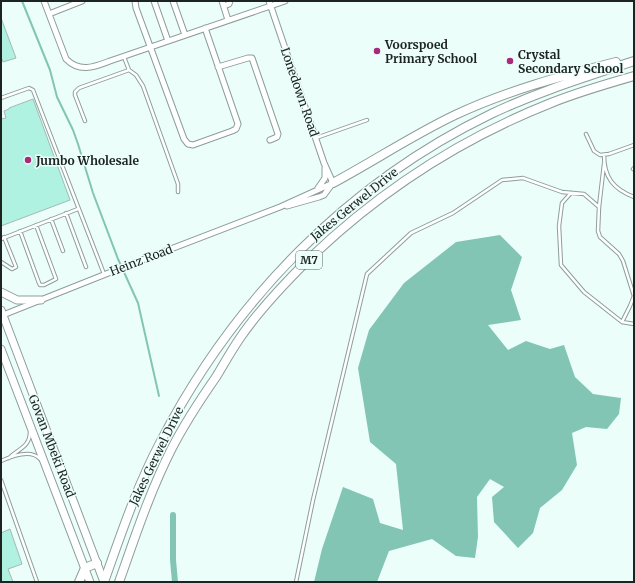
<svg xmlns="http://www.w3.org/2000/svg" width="635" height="583" viewBox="0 0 635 583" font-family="Merriweather,serif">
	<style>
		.water { fill: #83c5b5 }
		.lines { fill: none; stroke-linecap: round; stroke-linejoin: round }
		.stream { stroke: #83c5b5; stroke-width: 2 }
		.canal { stroke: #83c5b5; stroke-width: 6 }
		.building { fill: #aff2e1; stroke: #a6b8b3 }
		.service-casing { stroke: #8d9e9a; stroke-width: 4.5 }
		.minor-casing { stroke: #8d9e9a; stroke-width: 7 }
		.secondary-casing { stroke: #8d9e9a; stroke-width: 9 }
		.trunk-casing { stroke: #8d9e9a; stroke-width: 10 }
		.service { stroke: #fff; stroke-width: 2.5 }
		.minor { stroke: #fff; stroke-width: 5 }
		.secondary { stroke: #fff; stroke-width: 7 }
		.trunk { stroke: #fff; stroke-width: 8 }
		.poi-dot { fill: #a82a7b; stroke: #ebfef9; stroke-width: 1.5 }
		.labels { text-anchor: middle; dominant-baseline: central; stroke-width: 3; stroke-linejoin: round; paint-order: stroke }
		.shield { fill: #ebfef9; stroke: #5a6562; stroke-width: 1 }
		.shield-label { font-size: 11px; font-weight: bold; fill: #1c2321 }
		.poi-label { font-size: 12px; font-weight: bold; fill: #1c2321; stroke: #ebfef9; text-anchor: start }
		.street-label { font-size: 12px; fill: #1c2321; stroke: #ebfef9 }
	</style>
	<rect width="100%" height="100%" fill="#ebfef9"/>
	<!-- water -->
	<path class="water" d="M500 235 522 257 511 290 521 320 488 325 508 350 526 341 550 349 564 345 575 377 593 394 621 398 619 414 607 429 586 427 572 433 577 465 562 490 540 508 533 533 518 548 494 522 492 497 504 487 490 479 477 497 478 537 475 558 456 556 432 539 389 551 377 582H314L322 549 343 487 373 499 380 523 403 530 396 464 370 442 358 368 369 330 404 283 456 242Z"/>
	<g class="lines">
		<!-- stream -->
		<path class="stream" d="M22 1 50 70 57 97 73 130 78 144 93 193 118 259 138 303 159 396"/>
		<!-- canal -->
		<path class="canal" d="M173 515V560L175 582"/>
	</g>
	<!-- building -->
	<path class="building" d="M1 18 16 58 3 62 1 57Z
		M33 99 70 200 1 226V119L6 118 4 111 9 109V108Z
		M10 529 22 564 8 569 13 582H1V533Z"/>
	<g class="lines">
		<defs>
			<path id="service" d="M124 57 129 70
				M1 98 29 88 33 90 104 274
				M85 121 75 95V92L79 88 129 70 136 75 143 86 178 184V192
				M586 134 594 151 600 155 609 154 634 145
				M316 138 367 120
				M604 155C604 177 613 189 634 197
				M633 169 634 168
				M571 193 562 203 559 226 561 265 584 292 622 322 630 306 634 296 623 261 619 254 600 237 598 231 599 207 604 164
				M66 213 86 267
				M51 219 63 251
				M20 231 39 283 40 285H44L56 279 36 225
				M1 239 78 209
				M1 262 12 269 16 267 4 237
				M622 322 634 324
				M9 458C18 449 30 447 30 432
				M1 461C12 456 31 449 40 459
				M1 480 37 582
				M296 582 313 500 367 274 411 233 453 213 502 180 523 178 562 192 584 194 599 207"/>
			<path id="minor" d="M44 1 66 59C80 73 94 67 110 61L285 1
				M135 1 136 8 184 139 188 144 193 145 232 131 236 129 238 124 205 28
				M154 1 168 41
				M173 1 185 35
				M222 1 228 20
				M269 1 324 163 333 183
				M224 6 229 4 230 1
				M49 14 82 1
				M218 67 248 58H252L278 134 277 137 270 140
				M318 188 325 178V168
				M287 206 319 197 324 195 332 184
				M3 315 111 272 280 207 333 183"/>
			<path id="secondary" d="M1 292 17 300H41
				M1 310 104 582
				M1 349 90 582"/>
			<path id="trunk" d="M333 183C374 161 413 135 455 115 506 91 561 76 616 62
				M79 582 85 568 97 563
				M104 582C121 534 137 486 161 441 234 300 348 183 491 114 537 92 586 77 634 61
				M119 582C135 537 150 491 172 448 185 423 200 400 216 377 224 364 231 351 240 338 259 310 283 285 307 261 377 193 460 139 551 103 578 92 606 84 634 76"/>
		</defs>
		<!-- service casing -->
		<use href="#service" class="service-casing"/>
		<!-- minor casing -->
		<use href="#minor" class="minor-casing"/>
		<!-- secondary casing -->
		<use href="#secondary" class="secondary-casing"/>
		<!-- trunk casing -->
		<use href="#trunk" class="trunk-casing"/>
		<!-- service -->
		<use href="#service" class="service"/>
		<!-- minor -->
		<use href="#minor" class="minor"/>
		<!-- secondary -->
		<use href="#secondary" class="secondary"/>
		<!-- trunk -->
		<use href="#trunk" class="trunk"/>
	</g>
	<!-- markers -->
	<g class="poi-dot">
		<circle cx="377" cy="51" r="4"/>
		<circle cx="510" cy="61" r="4"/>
		<circle cx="28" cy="160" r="4"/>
	</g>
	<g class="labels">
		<!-- shield labels -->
		<rect class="shield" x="296" y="251" width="26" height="18" rx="3"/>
		<g class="shield-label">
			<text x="309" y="260">M7</text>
		</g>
		<!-- poi labels -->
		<g class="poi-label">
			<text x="385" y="44">Voorspoed<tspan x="385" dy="14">Primary School</tspan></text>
			<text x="518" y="54">Crystal<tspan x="518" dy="14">Secondary School</tspan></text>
			<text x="36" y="160">Jumbo Wholesale</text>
		</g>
		<!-- street labels -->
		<g class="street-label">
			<text transform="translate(300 92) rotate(71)">Lonedown Road</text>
			<text transform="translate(354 204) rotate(-39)">Jakes Gerwel Drive</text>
			<text transform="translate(141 260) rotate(-21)">Heinz Road</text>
			<text transform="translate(52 446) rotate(69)">Govan Mbeki Road</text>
			<text transform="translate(156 456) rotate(-64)">Jakes Gerwel Drive</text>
		</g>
	</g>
	<!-- border -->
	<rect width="635" height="583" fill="none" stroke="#1c2321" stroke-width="4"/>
</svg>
